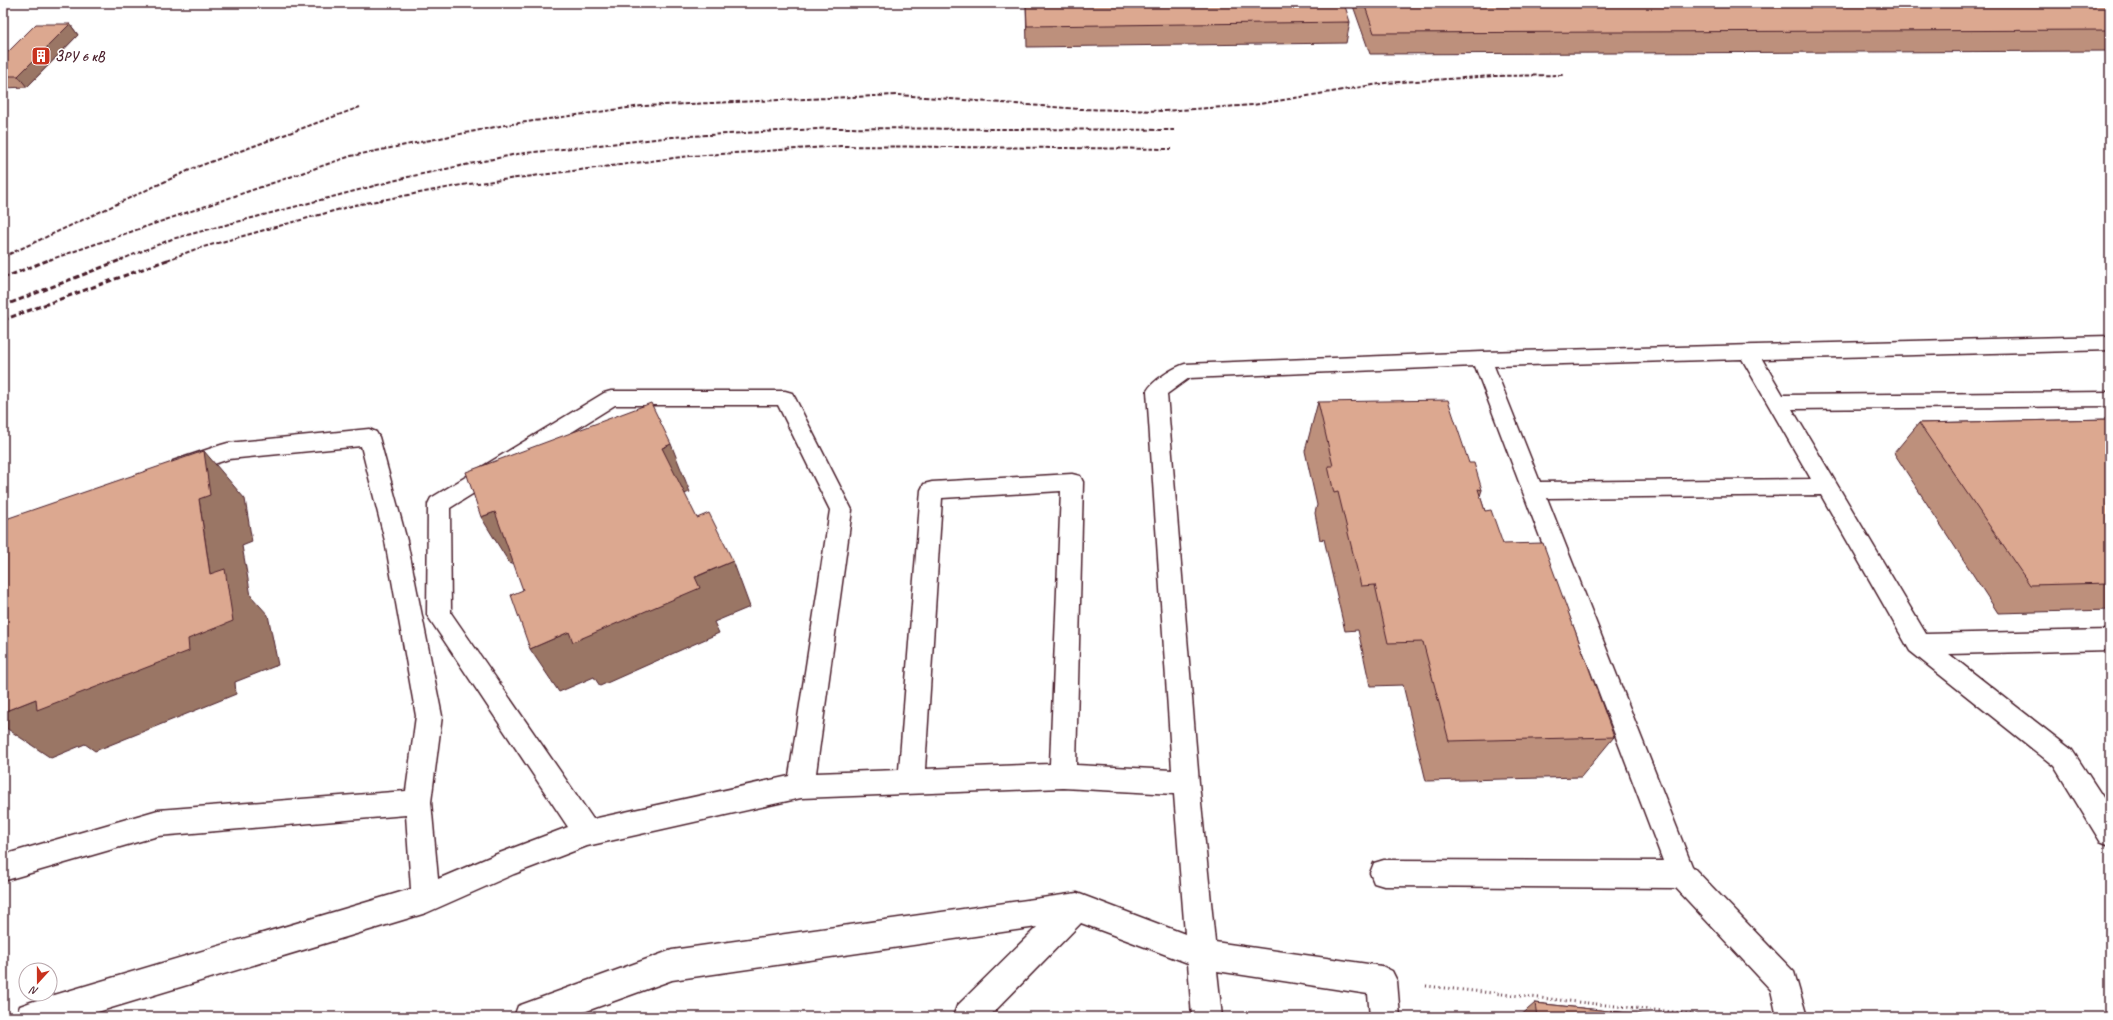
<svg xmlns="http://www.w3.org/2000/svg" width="2113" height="1020" viewBox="0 0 2113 1020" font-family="Caveat,sans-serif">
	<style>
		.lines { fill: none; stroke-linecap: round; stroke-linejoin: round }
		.lane-casing { stroke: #4a1f2b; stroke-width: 3 }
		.path { stroke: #4a1f2b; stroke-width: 3; stroke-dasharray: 1 3.5; stroke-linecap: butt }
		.lane { fill: #fff; fill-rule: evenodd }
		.rail-far1 { stroke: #4a1f2b; stroke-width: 2; stroke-dasharray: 4.5 2; stroke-linecap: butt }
		.rail { stroke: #4a1f2b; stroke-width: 3; stroke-dasharray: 5.5 3; stroke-linecap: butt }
		.wall { fill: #bd907c; stroke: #4a1f2b }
		.shaded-wall { fill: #9a7665; stroke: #4a1f2b }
		.building { fill: #dca890; stroke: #4a1f2b }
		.labels { text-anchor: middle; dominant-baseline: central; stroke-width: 3; stroke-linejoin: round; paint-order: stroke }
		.far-poi-label { font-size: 14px; font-weight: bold; fill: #4a1f2b; stroke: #fff; text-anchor: start }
	</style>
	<rect width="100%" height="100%" fill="#fff"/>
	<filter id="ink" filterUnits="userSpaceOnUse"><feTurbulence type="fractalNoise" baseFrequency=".025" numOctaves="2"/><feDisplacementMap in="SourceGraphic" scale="8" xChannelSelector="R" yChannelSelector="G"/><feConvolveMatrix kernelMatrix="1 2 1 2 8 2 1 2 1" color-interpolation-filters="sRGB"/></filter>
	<g filter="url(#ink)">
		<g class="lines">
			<defs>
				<path id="lane" d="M2110 336V350L1762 359 1783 395 2110 392V406L1792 409 1926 634 2110 630V650L1949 654 2072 750 2110 808V845L2100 841 2054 766 1910 651 1821 495 1547 498 1692 866 1794 972 1807 1017H1777L1771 990 1676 888 1384 886 1374 883 1370 873 1374 863 1384 860 1663 861 1475 366 1189 378 1167 394 1199 783 1215 942 1382 966 1392 971 1397 981 1400 1017H1370L1368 994 1217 971 1222 1017H1192L1188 963 1081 923 989 1017H953L957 1006 1037 927 672 980 570 1017H514L518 1006 672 950 1077 893 1185 934 1174 794 1063 788 801 798 587 846 514 874 426 913 81 1017H16L20 1006 31 1002 411 889 406 815 158 836 3 881V855L158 810 406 791 416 716 385 541 361 446 229 459 181 475 173 473 170 467 173 461 221 445 228 443 369 429 376 432 379 437 407 541 442 716 431 802 438 879 497 854 568 827 427 615 428 504 431 498 604 393 611 391H785L792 393 795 398 852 510 816 773 899 770 921 490 924 484 932 482 1072 474 1080 476 1083 482 1076 765 1172 770 1147 391C1153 380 1173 368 1185 364L1482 352ZM1742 359 1811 479 1540 482 1494 366ZM615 405H778L830 510 789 776 593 819 451 613 450 508ZM1061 491 1050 764 925 769 942 498Z"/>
			</defs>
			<!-- lane casing -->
			<use href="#lane" class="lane-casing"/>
			<!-- path -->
			<path class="path" d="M1426 986 1720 1017"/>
			<!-- lane -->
			<use href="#lane" class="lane"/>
			<!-- rail-far1 -->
			<path class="rail-far1" d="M3 257 194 168 360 107
				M49 260 351 156 505 125 642 106 898 95 1079 109 1164 111 1253 105 1385 83 1494 76 1563 75
				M120 260 172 239 408 177 517 154 673 137 834 128 1174 130
				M167 260 196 249 355 205 462 185 690 156 841 146 1172 149"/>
			<!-- rail -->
			<path class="rail" d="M3 278 51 259
				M3 306 123 259
				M3 320 170 259"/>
		</g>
		<!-- wall -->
		<path class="wall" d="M1026 3 1350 22 1346 43 1027 47Z
			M1352 3H2110V51L1370 54Z
			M70 24 78 35 27 87 3 88V57Z
			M1318 402 1469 463 1482 490 1480 496 1485 511 1503 544 1614 737 1581 777 1426 781 1403 685 1370 686 1358 630 1345 631 1324 539 1320 540 1315 513 1317 505 1305 451Z
			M2110 419V610L1998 613 1894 453 1919 423Z
			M1535 1003 1665 1017H1519Z"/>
		<!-- shaded-wall -->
		<path class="shaded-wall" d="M70 24 78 35 27 87 18 76Z
			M671 444 690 492 681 495 662 448Z
			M204 451 245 499 252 542 242 546 251 596 268 615 278 665 235 682 236 694 95 751 85 744 51 758 3 726V712L188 639 210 574 199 499Z
			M495 512 524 559 510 564 481 517Z
			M733 561 750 607 714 622 719 633 600 686 594 677 559 692 530 649Z"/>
		<!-- building -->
		<path class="building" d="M1026 3H1344L1350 22 1027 26Z
			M1364 3H2110V30L1374 33Z
			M36 24H70L18 76H3V57Z
			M1448 400 1469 463H1474L1482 490 1478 489 1485 511 1491 510 1503 544 1543 543 1614 737 1449 741 1423 642 1388 643 1375 585 1361 586 1338 492 1334 493 1328 466H1333L1318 402Z
			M651 403 671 444 662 448 697 518 709 513 733 561 695 577 700 588 573 642 569 632 530 649 511 595 523 590 495 512 481 517 466 472Z
			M2110 419V583L2030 585 1919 423Z
			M204 451 210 495 199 499 210 574 225 569 233 621 188 639 189 651 37 710 36 699 3 712V653H4L3 520Z
			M1535 1003 1665 1017H1537Z"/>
	</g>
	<!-- icons -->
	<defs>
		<symbol id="building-square" viewBox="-11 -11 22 22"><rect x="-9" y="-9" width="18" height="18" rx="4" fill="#c8321e" stroke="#fff"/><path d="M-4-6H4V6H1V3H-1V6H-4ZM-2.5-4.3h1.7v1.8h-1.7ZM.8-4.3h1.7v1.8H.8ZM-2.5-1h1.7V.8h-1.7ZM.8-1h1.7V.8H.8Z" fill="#fff"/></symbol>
	</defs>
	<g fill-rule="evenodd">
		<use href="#building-square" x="30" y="45" width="22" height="22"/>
	</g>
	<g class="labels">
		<!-- far-poi labels -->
		<g class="far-poi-label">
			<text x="55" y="56">ЗРУ 6 кВ</text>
		</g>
	</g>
	<!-- margin -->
	<rect width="2113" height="1020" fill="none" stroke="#fff" stroke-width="16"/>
	<rect x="8" y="8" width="2097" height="1004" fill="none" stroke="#4a1f2b" stroke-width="1.5" filter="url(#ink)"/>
	<!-- north arrow -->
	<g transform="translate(38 982) rotate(201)"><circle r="19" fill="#ffffff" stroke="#b7a5aa"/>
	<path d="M0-3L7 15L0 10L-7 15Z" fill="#c8321e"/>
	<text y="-6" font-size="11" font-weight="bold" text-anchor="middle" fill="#4a1f2b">N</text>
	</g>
</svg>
